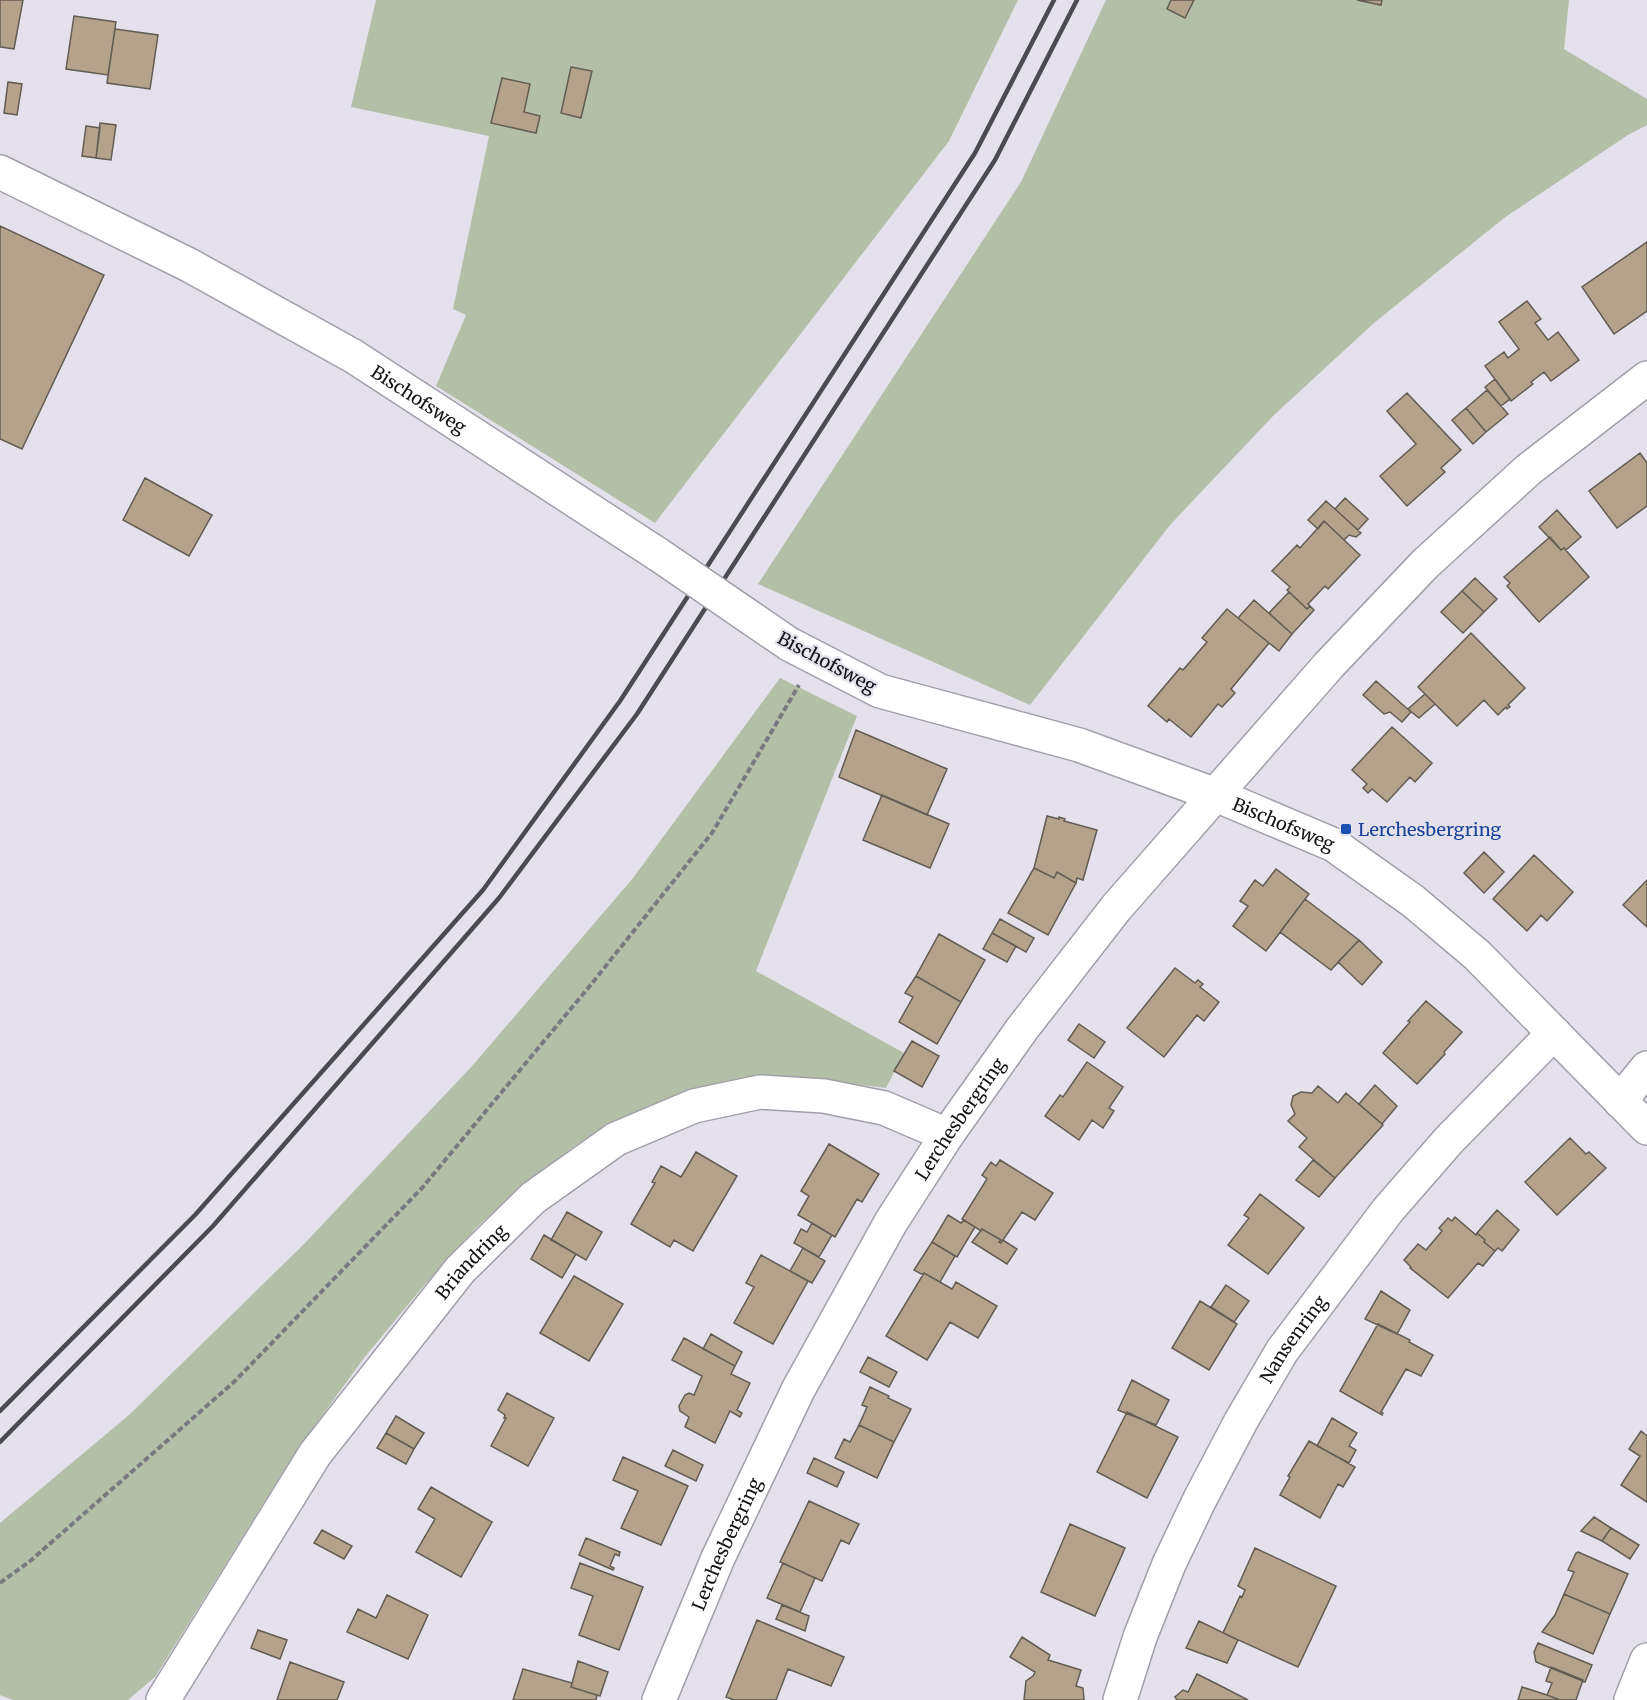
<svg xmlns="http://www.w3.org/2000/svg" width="1647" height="1700" viewBox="0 0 1647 1700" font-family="Merriweather,serif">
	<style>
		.green { fill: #b4bfa7 }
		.building { fill: #b4a38a; stroke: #625c53; stroke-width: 1.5 }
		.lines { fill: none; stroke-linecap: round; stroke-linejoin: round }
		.minor-casing { stroke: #a29faa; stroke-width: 36 }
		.path { stroke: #7a7880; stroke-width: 4; stroke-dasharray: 6 3; stroke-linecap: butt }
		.minor { stroke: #fff; stroke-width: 33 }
		.rail { stroke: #4b4a50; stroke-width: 4.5 }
		.minor-bridge-casing { stroke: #a29faa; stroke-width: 36; stroke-linecap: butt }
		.minor-bridge { stroke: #fff; stroke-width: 33 }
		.transit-dot { fill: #1a4fb4; stroke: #e4e1ec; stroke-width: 2 }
		.labels { text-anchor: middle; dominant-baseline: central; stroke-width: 4.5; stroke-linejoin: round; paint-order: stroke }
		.street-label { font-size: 18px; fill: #131216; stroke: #e4e1ec }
		.transit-label { font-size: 18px; fill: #164399; stroke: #e4e1ec; text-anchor: start }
	</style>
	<rect width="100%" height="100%" fill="#e4e1ec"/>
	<!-- green -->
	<path class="green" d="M376 0H1018L949 141 655 523 436 386 466 315 453 309 489 136 351 107Z
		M1106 0H1569L1564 49 1647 99V125L1628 135 1504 218 1374 323 1274 415 1170 525 1030 705 758 584 1021 182Z
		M780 678 857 716 756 971 904 1053 886 1088 796 1077H765L611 1126 576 1145 533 1177 478 1226 421 1289 364 1358 297 1450 155 1677 128 1700H13L0 1695V1523L129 1415 304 1244 473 1065 633 878Z"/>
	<!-- building -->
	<path class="building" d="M0 0H23L14 49 0 47Z
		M1171 0H1194L1185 18 1167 9Z
		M1357 0H1382L1381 5Z
		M74 16 116 22 108 75 66 69Z
		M115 29 158 35 150 89 107 83Z
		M571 67 592 71 581 118 561 113Z
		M502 78 530 84 524 112 540 116 536 133 491 123Z
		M8 82 22 84 17 115 4 113Z
		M100 123 116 125 111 160 96 158Z
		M86 126 100 128 96 158 82 156Z
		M0 226 104 275 22 449 0 439Z
		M1647 242V311L1614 334 1582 287Z
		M1527 301 1541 319 1535 323 1548 340 1558 332 1579 360 1551 381 1544 372 1531 382 1533 384 1511 401 1485 366 1504 352 1508 358 1519 349 1499 322Z
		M1495 379 1510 399 1501 406 1485 387Z
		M1487 390 1508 414 1486 432 1466 408Z
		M1407 393 1461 450 1441 468 1445 472 1407 506 1380 476 1416 444 1387 411Z
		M1466 408 1486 432 1473 444 1452 420Z
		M1640 453 1647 463V506L1617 528 1589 491Z
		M145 478 212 515 189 556 123 520Z
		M1345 498 1368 519 1358 530 1335 509Z
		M1326 501 1335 509 1361 533 1356 537 1349 535 1344 540 1324 521 1318 529 1308 520Z
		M1557 510 1581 537 1566 550 1564 548 1561 550 1539 527Z
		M1324 521 1360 555 1328 589 1325 586 1308 604 1310 606 1307 609 1287 590 1290 587 1272 571 1297 545 1300 548Z
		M1550 537 1561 550 1564 548 1589 577 1539 622 1507 586 1510 583 1504 577Z
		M1475 578 1497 599 1484 612 1462 591Z
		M1462 591 1484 612 1463 633 1441 612Z
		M1289 592 1307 609 1310 606 1314 610 1292 634 1269 613Z
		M1254 600 1292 634 1279 651 1238 618Z
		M1227 609 1269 643 1231 689 1235 693 1222 707 1218 704 1191 737 1169 719 1167 722 1148 706 1180 668 1183 670 1207 642 1202 638Z
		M1471 633 1525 688 1508 705 1510 707 1507 709 1506 707 1498 715 1484 700 1457 726 1418 687Z
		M1376 681 1411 712 1402 722 1390 712 1384 714 1363 695Z
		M1425 694 1435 704 1419 718 1408 709Z
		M1392 727 1432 763 1415 782 1410 777 1387 802 1372 789 1368 793 1363 788 1367 784 1352 770Z
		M856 730 947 769 927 815 839 777Z
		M882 795 949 824 930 868 863 840Z
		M1047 816 1059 819V817L1065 819 1064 821 1097 830 1083 880 1077 878 1076 883 1057 872 1054 878 1034 868Z
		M1484 852 1504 872 1484 893 1464 873Z
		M1534 855 1573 892 1547 921 1541 915 1527 931 1493 899Z
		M1034 868 1054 878 1057 872 1076 883 1048 935 1008 913Z
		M1276 869 1309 894 1266 951 1233 926 1248 906 1240 901 1255 880 1263 886Z
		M1647 880V927L1623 905Z
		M1305 899 1359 940 1331 970 1280 932Z
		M1000 919 1034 938 1026 952 992 933Z
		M992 933 1016 946 1007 962 983 949Z
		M939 934 985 960 961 1002 916 976Z
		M1359 940 1382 962 1362 985 1338 962Z
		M1175 968 1195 983 1198 980 1203 984 1200 987 1219 1002 1204 1021 1197 1015 1164 1057 1127 1028Z
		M916 976 961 1002 937 1044 899 1022 913 997 905 993Z
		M1426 1001 1462 1032 1444 1052 1445 1054 1417 1084 1383 1053 1410 1022 1408 1021Z
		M1079 1024 1105 1042 1094 1058 1068 1040Z
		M912 1041 939 1056 922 1087 894 1071Z
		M1087 1062 1123 1087 1109 1108 1114 1111 1103 1128 1092 1120 1079 1140 1045 1116 1060 1095 1063 1097Z
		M1375 1085 1397 1106 1382 1124 1359 1104Z
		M1318 1086 1338 1103 1346 1093 1383 1125 1335 1178 1299 1147 1307 1138 1288 1121 1295 1114 1291 1105 1293 1096 1301 1092 1312 1093Z
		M1570 1138 1586 1154 1589 1152 1606 1168 1557 1215 1525 1182Z
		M829 1144 879 1174 862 1202 857 1199 835 1237 798 1215 809 1196 801 1191Z
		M696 1152 737 1176 693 1251 674 1240 670 1247 631 1224 655 1183 652 1182 661 1166 681 1177Z
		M1000 1160 1053 1193 1035 1220 1022 1212 1001 1243 999 1242 1001 1240 982 1229 981 1231 962 1219 987 1179 982 1175 991 1162 996 1166Z
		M1313 1160 1335 1178 1319 1197 1296 1180Z
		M1260 1194 1304 1228 1268 1274 1228 1245 1249 1218 1244 1215Z
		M1497 1210 1519 1230 1502 1251 1498 1248 1495 1251 1484 1242 1485 1240 1477 1233Z
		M567 1212 602 1232 586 1260 551 1240Z
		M948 1215 961 1223 964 1220 975 1227 957 1257 932 1242Z
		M1455 1217 1476 1235 1477 1233 1485 1240 1484 1242 1495 1251 1483 1266 1478 1263 1448 1298 1410 1268 1411 1267 1404 1260 1418 1244 1426 1250 1442 1231 1439 1228 1448 1218 1452 1221Z
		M812 1223 832 1235 819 1257 794 1243 801 1229 807 1232Z
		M982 1229 1001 1240 999 1242 1001 1243 1003 1240 1017 1249 1007 1264 972 1242Z
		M544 1235 576 1254 562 1278 531 1259Z
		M932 1242 955 1256 940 1282 924 1273 923 1275 914 1270Z
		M803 1248 825 1261 812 1283 790 1271Z
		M761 1255 808 1281 773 1344 734 1323 754 1287 746 1283Z
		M924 1273 952 1289 956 1282 997 1306 978 1338 950 1322 927 1360 886 1336Z
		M574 1276 623 1304 589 1361 540 1333Z
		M1226 1285 1249 1301 1234 1322 1211 1307Z
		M1381 1291 1410 1310 1397 1334 1365 1319Z
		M1200 1301 1237 1324 1209 1370 1172 1348Z
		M1378 1324 1410 1340 1409 1342 1433 1355 1421 1376 1406 1369 1381 1412 1383 1413 1382 1415 1340 1391Z
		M711 1334 742 1352 735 1366 703 1349Z
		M684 1338 735 1366 731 1374 750 1383 737 1410 742 1413 740 1417 730 1411 715 1443 685 1427 689 1417 680 1411 679 1406 685 1395 689 1393 694 1395 702 1376 672 1360Z
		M868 1357 897 1372 889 1387 860 1372Z
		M1132 1380 1169 1400 1156 1425 1118 1410Z
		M870 1387 889 1396 888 1398 911 1409 894 1442 859 1425 867 1407 862 1405Z
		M507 1393 554 1418 528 1466 491 1446 506 1418H504L505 1415 498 1410Z
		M1127 1412 1178 1437 1147 1498 1097 1472Z
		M396 1416 424 1433 414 1449 386 1433Z
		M1332 1418 1357 1433 1349 1446 1356 1450 1349 1463 1317 1446Z
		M859 1425 894 1442 877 1478 835 1458 844 1439 850 1442Z
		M1641 1431 1647 1436V1502L1621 1485 1640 1456 1629 1449Z
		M386 1433 414 1449 406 1464 377 1448Z
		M1309 1441 1355 1467 1343 1487 1338 1484 1320 1518 1280 1495 1290 1477 1288 1476Z
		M673 1450 703 1465 696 1481 665 1466Z
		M623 1457 688 1486 661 1545 621 1528 638 1491 613 1480Z
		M814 1458 844 1472 837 1487 807 1473Z
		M431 1487 492 1522 461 1577 416 1552 435 1519 418 1509Z
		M809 1501 859 1524 849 1544 841 1540 822 1581 780 1562Z
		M1594 1517 1611 1528 1602 1541 1581 1531Z
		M1070 1524 1125 1548 1095 1616 1041 1592Z
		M1611 1528 1639 1545 1630 1559 1602 1541Z
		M322 1530 352 1546 344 1559 314 1543Z
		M586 1538 620 1552 619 1556 615 1554 610 1566 614 1568 613 1570 579 1555Z
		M1255 1548 1336 1586 1298 1667 1223 1633 1240 1596 1242 1597 1245 1590 1238 1586Z
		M1578 1552 1628 1574 1610 1614 1564 1594 1574 1572 1568 1570 1576 1553Z
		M580 1563 643 1587 619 1650 579 1635 593 1596 571 1588Z
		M783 1563 815 1578 800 1612 767 1598Z
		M1564 1594 1610 1614 1593 1654 1542 1632 1555 1615Z
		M387 1595 428 1615 408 1659 347 1632 358 1609 376 1618Z
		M782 1605 809 1616 805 1631 776 1619Z
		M757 1620 844 1657 831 1686 788 1669 776 1700H734L726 1697Z
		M1199 1621 1238 1640 1227 1663 1186 1648Z
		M258 1630 287 1640 280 1659 251 1648Z
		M1022 1637 1050 1655 1048 1660 1081 1670 1076 1686 1083 1688 1084 1700H1024L1026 1681 1033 1676 1035 1672 1010 1657Z
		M1538 1643 1592 1665 1585 1682 1536 1662 1534 1652Z
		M578 1661 608 1672 600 1696 571 1687Z
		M290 1662 344 1682 337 1700H277Z
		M1551 1667 1583 1680 1576 1700H1560L1547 1695 1552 1683 1546 1681Z
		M523 1669 572 1683 571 1687 597 1695 596 1700H513Z
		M1197 1674 1215 1683 1248 1700H1177L1175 1697 1183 1690 1188 1692Z
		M1522 1687 1547 1695 1560 1700H1518Z"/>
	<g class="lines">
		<defs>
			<g id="minor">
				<path id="s1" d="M0 172 189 265 353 356 659 555"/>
				<path id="s2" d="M789 644 880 691 1079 745 1216 795 1334 845 1413 901 1477 955 1647 1128"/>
				<path d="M1620 1101 1647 1068"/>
				<path id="s3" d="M163 1700 315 1454 460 1270 533 1198 616 1139 694 1106 760 1092 824 1096 884 1108 947 1135"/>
				<path id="s4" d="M659 1700 718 1558 798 1390 891 1222 947 1135 1022 1029 1116 908 1329 665 1425 564 1528 470 1647 378"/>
				<path id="s5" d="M1120 1700 1140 1637 1169 1564 1200 1499 1241 1421 1282 1351 1388 1210 1449 1140 1554 1033"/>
				<path d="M1631 1700 1647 1660"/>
			</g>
		</defs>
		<!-- minor casing -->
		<use href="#minor" class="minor-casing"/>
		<!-- path -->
		<path class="path" d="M0 1583 29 1562 234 1382 422 1188 589 987 712 833 799 685"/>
		<!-- minor -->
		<use href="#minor" class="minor"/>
		<!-- rail -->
		<path class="rail" d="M0 1411 195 1215 483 890 620 701 975 153 1054 0
			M0 1442 213 1226 499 898 637 714 995 160 1077 0"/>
		<defs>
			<path id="minor-bridge" d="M659 555 789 644"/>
		</defs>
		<!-- minor-bridge casing -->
		<use href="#minor-bridge" class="minor-bridge-casing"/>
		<!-- minor-bridge -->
		<use href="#minor-bridge" class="minor-bridge"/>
	</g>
	<!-- markers -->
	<rect class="transit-dot" x="1340" y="823" width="12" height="12" rx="3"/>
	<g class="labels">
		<!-- street labels -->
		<g class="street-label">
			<text stroke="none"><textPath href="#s1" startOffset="477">Bischofsweg</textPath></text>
			<text transform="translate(827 662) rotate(28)">Bischofsweg</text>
			<text stroke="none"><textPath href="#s2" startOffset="528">Bischofsweg</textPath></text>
			<text stroke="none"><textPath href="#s4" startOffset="656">Lerchesbergring</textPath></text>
			<text stroke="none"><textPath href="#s3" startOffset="537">Briandring</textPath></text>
			<text stroke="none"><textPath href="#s5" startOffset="402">Nansenring</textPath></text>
			<text stroke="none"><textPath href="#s4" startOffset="170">Lerchesbergring</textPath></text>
		</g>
		<!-- transit labels -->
		<g class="transit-label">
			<text x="1358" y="829">Lerchesbergring</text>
		</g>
	</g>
</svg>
